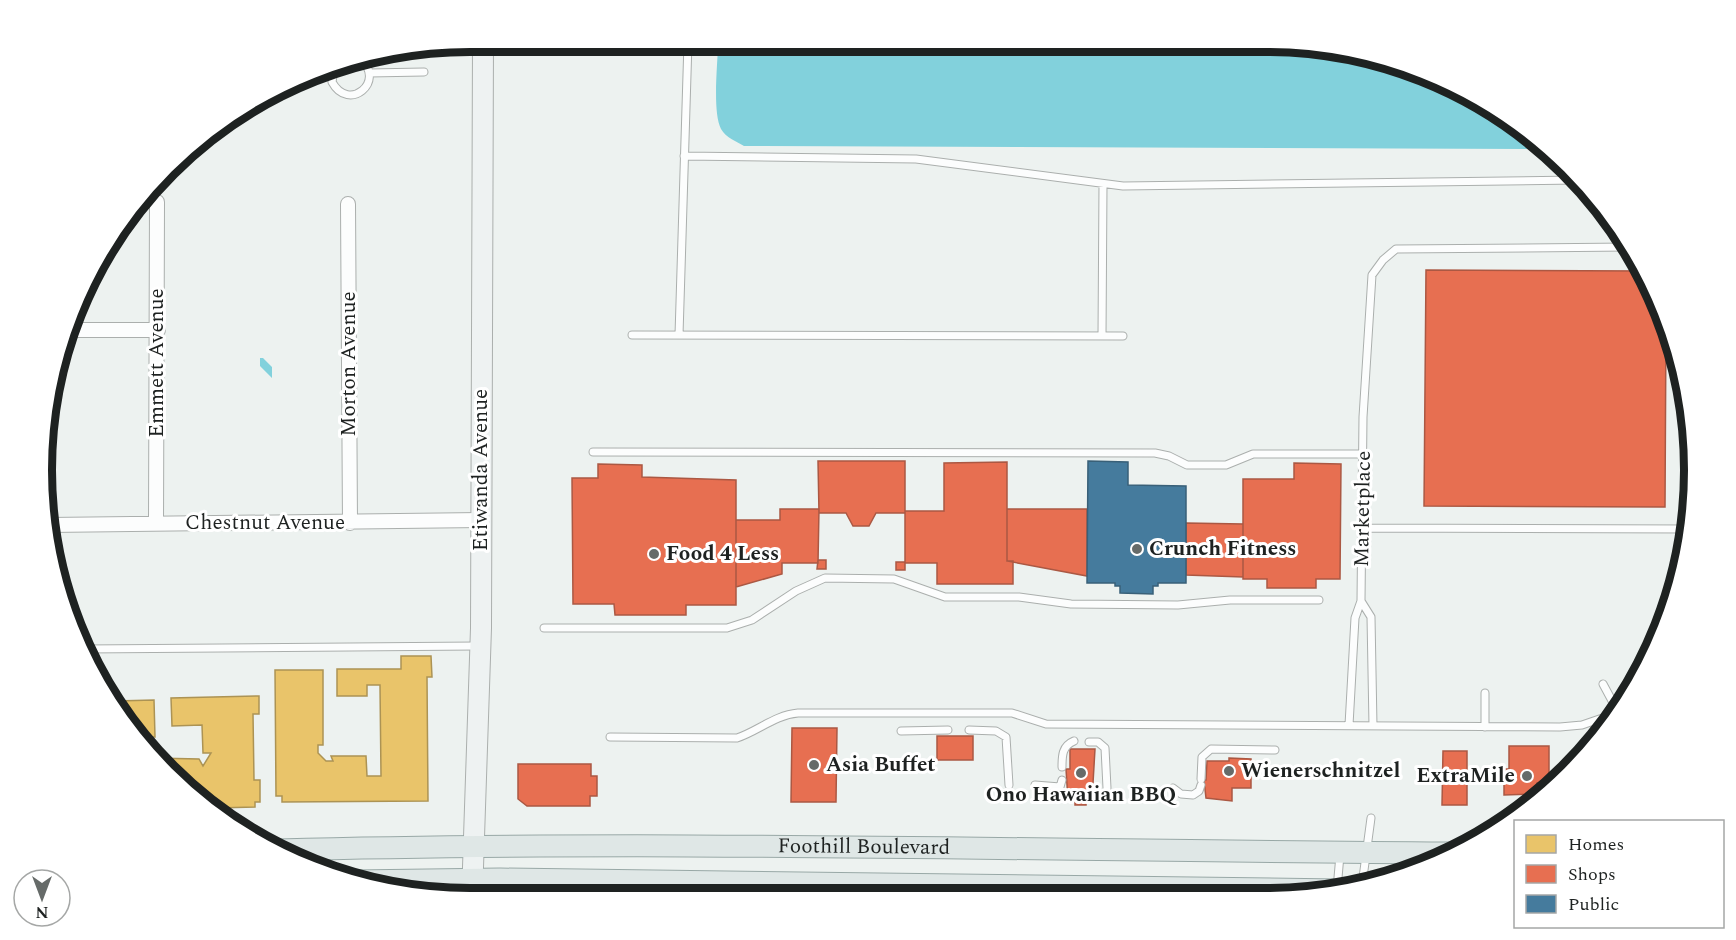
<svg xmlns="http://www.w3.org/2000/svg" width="1736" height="940" viewBox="0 0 1736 940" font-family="Spectral,serif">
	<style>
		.water { fill: #82d1dc }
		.homes { fill: #e9c46a; stroke: #ac9354; stroke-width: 1.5 }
		.shops { fill: #e76f51; stroke: #ab5843; stroke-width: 1.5 }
		.public { fill: #457b9d; stroke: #396078; stroke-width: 1.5 }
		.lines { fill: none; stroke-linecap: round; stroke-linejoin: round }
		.service-casing { stroke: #abafad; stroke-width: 9 }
		.minor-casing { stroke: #abafad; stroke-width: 16 }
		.secondary-casing { stroke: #abafad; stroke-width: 22 }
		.primary-casing { stroke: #98a8a6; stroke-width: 23 }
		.service { stroke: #fcfdfd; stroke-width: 7 }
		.minor { stroke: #fcfdfd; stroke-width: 14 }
		.secondary { stroke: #eef2f2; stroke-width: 20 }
		.primary { stroke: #dfe7e6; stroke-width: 21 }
		.poi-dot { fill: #666b69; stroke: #fff; stroke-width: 2 }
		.labels { text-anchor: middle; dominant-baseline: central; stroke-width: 6; stroke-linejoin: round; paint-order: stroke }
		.street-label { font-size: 21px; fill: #1e2221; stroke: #fff }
		.poi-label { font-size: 21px; font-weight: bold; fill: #1e2221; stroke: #fff; text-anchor: start }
		.rim { fill: none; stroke: #1e2221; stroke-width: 8 }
	</style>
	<rect width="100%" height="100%" fill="#edf2f0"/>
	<!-- water -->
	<path class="water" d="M718 42 1294 43 1377 57 1480 99 1549 149 744 146C736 141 726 138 721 129 712 111 718 63 718 42Z
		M260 358H263L272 367V378L260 366Z"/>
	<!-- homes -->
	<path class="homes" d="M401 656H431L432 677H427L428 801 282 802V796H276L275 670H323V745H318V753L326 761H333L331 756H366L367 776H381L380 685H367V696H337V669H401Z
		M259 696V714H253L254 780H260V802H255V807L216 808 156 758 199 759 203 766 211 753H203L202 725 172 726 171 698Z
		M154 700 155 737H139L116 701Z"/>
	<!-- shops -->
	<path class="shops" d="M1426 270 1644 271 1666 323 1665 507 1424 506Z
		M818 461H905V513H876L869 526H853L846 513H819Z
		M1007 462V561H1013V584H937V563H905V511H944V463Z
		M1294 463 1341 464 1340 579H1316V588H1267V579H1243V479H1294Z
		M598 464 642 465V477L736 480V605H686V615H615L614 604H573L572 478H598Z
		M780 509H819L818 563H782V574L736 587V520H780Z
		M1007 509H1087V576L1007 561Z
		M1186 523 1243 524V577L1186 575Z
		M818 560H826V569H817Z
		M896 562H905V570H896Z
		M792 728H837L836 802H791Z
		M937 736H973V760H937Z
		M1509 746H1549V783H1537V794L1504 795V769H1509Z
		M1070 749H1095L1092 800H1086V805H1075V800H1068L1066 769H1070Z
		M1443 751H1467V805H1442Z
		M1229 758 1251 759V788H1232V801L1206 798 1204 780H1206L1207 761H1229Z
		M518 764H591V776H597V796H590V806H527L518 799Z"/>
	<!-- public -->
	<path class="public" d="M1088 461 1128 462V485L1186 486V583H1158V586H1153V594L1120 593V586H1115V583H1087Z"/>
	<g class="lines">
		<defs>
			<path id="service" d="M335 64 332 82C349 113 386 81 361 60
				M369 73 424 72
				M205 135 319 75 331 76
				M684 156 916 159 1123 186 1578 180
				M632 335 1123 336
				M679 335 688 42
				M1102 336 1103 185
				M593 452 1155 453 1169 456 1187 465H1226L1253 454H1363
				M1363 528 1690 529
				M1361 601 1371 617 1373 726
				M544 628H727L752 620 796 591 825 578 894 579 945 597H1019L1071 604 1178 605 1230 600H1319
				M84 649 477 646
				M1603 684 1617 710
				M1349 725 1355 618 1361 601 1363 417 1372 275 1383 260 1396 249 1629 247
				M1485 727V693
				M969 730 996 731 1006 737 1009 785
				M901 731 948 730
				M610 737 737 738C758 731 775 715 798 713H1012L1046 724 1560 727 1582 725 1614 714
				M1089 742H1098L1105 748 1107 788
				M1062 767C1062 756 1062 746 1074 741
				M1201 779 1202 757 1211 749 1275 750
				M1035 785 1060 787 1062 780
				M1173 788 1181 794 1193 795 1199 791 1201 785
				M1362 885 1371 818
				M1337 889 1340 855"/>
			<path id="minor" d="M348 204 350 523
				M70 330H158
				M156 523 157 202
				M49 525 481 520"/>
			<path id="secondary" d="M472 897 481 628 483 42"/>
			<g id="primary">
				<path id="s1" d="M279 850C669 840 1059 851 1449 853"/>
				<path d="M354 881 500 879 1339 890"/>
			</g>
		</defs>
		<!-- service casing -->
		<use href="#service" class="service-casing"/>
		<!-- minor casing -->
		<use href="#minor" class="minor-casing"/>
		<!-- secondary casing -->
		<use href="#secondary" class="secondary-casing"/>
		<!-- primary casing -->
		<use href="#primary" class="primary-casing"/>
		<!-- service -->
		<use href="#service" class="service"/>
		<!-- minor -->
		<use href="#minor" class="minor"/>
		<!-- secondary -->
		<use href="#secondary" class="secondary"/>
		<!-- primary -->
		<use href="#primary" class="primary"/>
	</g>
	<!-- markers -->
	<g class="poi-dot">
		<circle cx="1137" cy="549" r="6"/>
		<circle cx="654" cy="554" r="6"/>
		<circle cx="814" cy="765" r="6"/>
		<circle cx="1229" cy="771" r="6"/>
		<circle cx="1081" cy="773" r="6"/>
		<circle cx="1527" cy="776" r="6"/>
	</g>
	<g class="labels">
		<!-- street labels -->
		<g class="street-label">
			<text transform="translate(157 363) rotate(-90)">Emmett Avenue</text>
			<text transform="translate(349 364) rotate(-90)">Morton Avenue</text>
			<text transform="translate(481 470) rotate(-90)">Etiwanda Avenue</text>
			<text transform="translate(1363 509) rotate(-89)">Marketplace</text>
			<text x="265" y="523">Chestnut Avenue</text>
			<text stroke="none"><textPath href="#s1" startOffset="585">Foothill Boulevard</textPath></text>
		</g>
		<!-- poi labels -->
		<g class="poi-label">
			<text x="1149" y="549">Crunch Fitness</text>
			<text x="666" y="554">Food 4 Less</text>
			<text x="826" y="765">Asia Buffet</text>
			<text x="1241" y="771">Wienerschnitzel</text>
			<text x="1515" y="776" text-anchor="end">ExtraMile</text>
			<text x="1081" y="795" text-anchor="middle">Ono Hawaiian BBQ</text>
		</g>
	</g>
	<!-- crop -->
	<path d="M0 0H1736V940H0ZM470 52H1266A418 418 0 0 1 1684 470V470A418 418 0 0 1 1266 888H470A418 418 0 0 1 52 470V470A418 418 0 0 1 470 52Z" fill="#fff" fill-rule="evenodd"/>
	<path class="rim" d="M470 52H1266A418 418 0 0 1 1684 470V470A418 418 0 0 1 1266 888H470A418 418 0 0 1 52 470V470A418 418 0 0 1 470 52Z"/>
	<!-- legend -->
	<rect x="1514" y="820" width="210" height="108" fill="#ffffff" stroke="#a5a7a6" stroke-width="1.5"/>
	<rect x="1526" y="835" width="30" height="18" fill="#e9c46a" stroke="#a5a7a6" stroke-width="1.5"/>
	<text x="1568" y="850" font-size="18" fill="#1e2221">Homes</text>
	<rect x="1526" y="865" width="30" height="18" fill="#e76f51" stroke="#a5a7a6" stroke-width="1.5"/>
	<text x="1568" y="880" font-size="18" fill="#1e2221">Shops</text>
	<rect x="1526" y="895" width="30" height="18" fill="#457b9d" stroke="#a5a7a6" stroke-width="1.5"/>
	<text x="1568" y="910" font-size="18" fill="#1e2221">Public</text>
	<!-- north arrow -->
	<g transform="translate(42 898) rotate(180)"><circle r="28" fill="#ffffff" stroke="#a5a7a6" stroke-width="1.5"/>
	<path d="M0-4.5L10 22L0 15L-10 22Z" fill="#666b69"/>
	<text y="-9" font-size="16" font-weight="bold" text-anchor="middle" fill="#1e2221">N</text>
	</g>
</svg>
